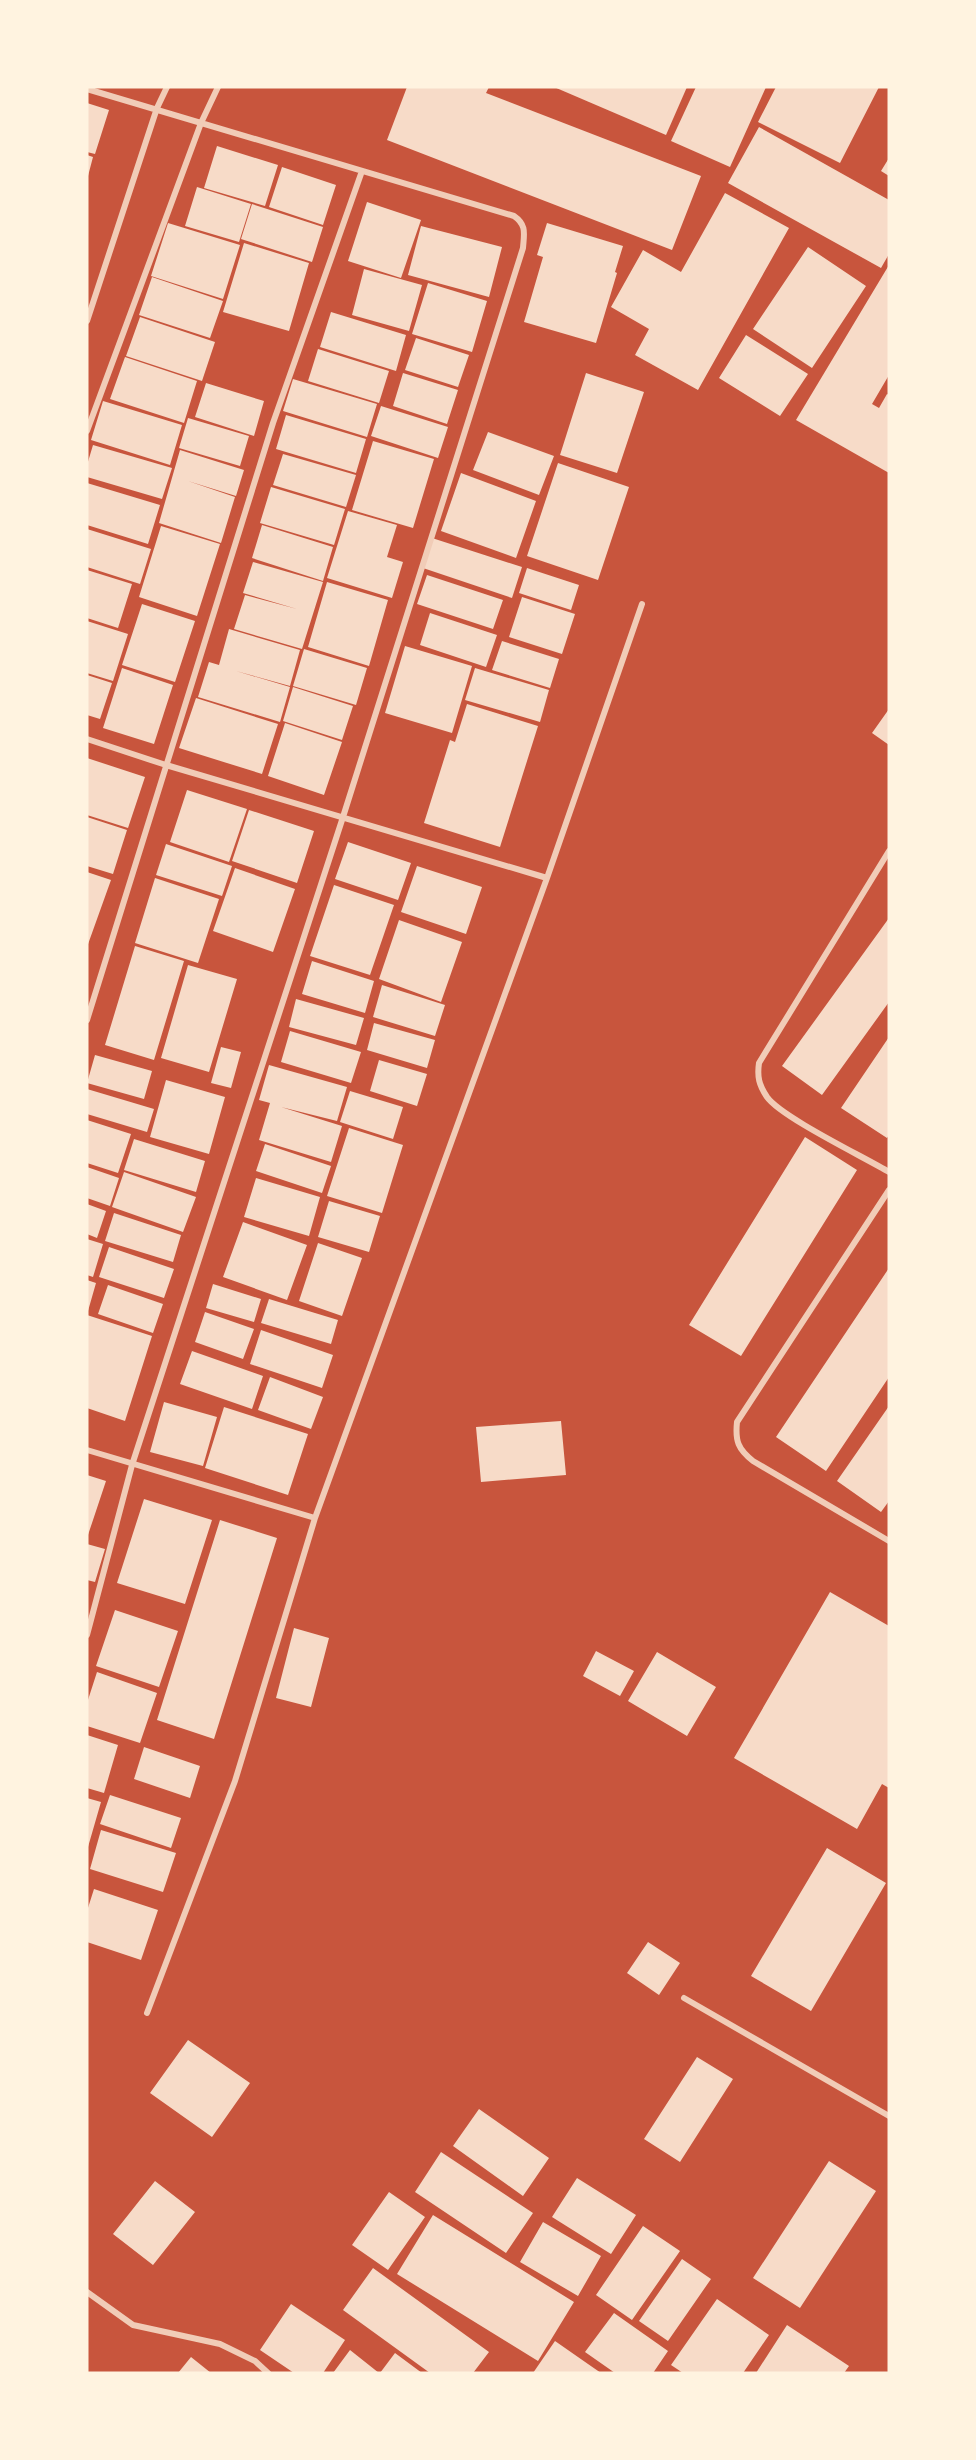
<svg xmlns="http://www.w3.org/2000/svg" width="976" height="2460" viewBox="0 0 976 2460" font-family="'Public Sans',sans-serif">
	<style>
		.building { fill: #f7dbc8 }
		.lines { fill: none; stroke-linecap: round; stroke-linejoin: round }
		.minor { stroke: #f1ccb7; stroke-width: 6 }
	</style>
	<rect width="100%" height="100%" fill="#c8553d"/>
	<!-- building -->
	<path class="building" d="M407 87H489L486 93 701 176 672 250 387 140Z
		M554 87H687L666 135Z
		M696 87H766L730 167 671 141Z
		M776 87H879L840 163 758 122Z
		M87 103 109 110 95 154 87 152Z
		M759 127 889 200V254L881 268 728 183Z
		M217 146 278 165 265 206 204 188Z
		M87 155 93 157 88 176H87Z
		M889 158V176L881 171Z
		M282 167 336 185 323 225 269 207Z
		M197 187 251 204 239 242 185 226Z
		M725 193 789 228 698 390 635 355 649 329 611 307 643 250 681 272Z
		M367 202 421 220 401 278 348 261Z
		M252 204 323 227 312 262 241 239Z
		M168 223 240 245 223 299 151 276Z
		M547 223 623 246 615 272 617 273 596 343 524 322 543 257 537 255Z
		M421 226 502 247 489 297 408 275Z
		M244 243 309 263 289 331 223 312Z
		M808 247 866 286 812 368 753 329Z
		M889 265V375L872 404 879 408 887 394 889 395V473L796 420Z
		M364 269 422 285 409 331 352 315Z
		M152 277 223 301 210 338 139 315Z
		M428 283 487 301 472 352 412 334Z
		M331 312 406 335 396 371 320 347Z
		M140 317 215 342 202 381 126 356Z
		M746 335 808 374 780 416 719 378Z
		M416 338 469 355 458 387 405 370Z
		M318 349 389 371 379 403 308 381Z
		M125 357 197 381 184 423 110 399Z
		M403 373 458 390 447 424 393 406Z
		M586 373 644 392 617 473 560 455Z
		M293 379 377 404 367 437 283 411Z
		M206 383 264 401 254 436 195 417Z
		M103 401 182 425 170 465 91 440Z
		M381 406 448 427 438 458 371 436Z
		M286 415 366 439 356 473 276 449Z
		M188 418 249 436 240 466 179 448Z
		M488 432 554 456 539 495 473 470Z
		M373 441 434 459 413 528 352 510Z
		M93 445 172 468 162 499 87 477V465Z
		M180 450 244 470 236 496 188 481 235 497 221 543 159 523Z
		M283 454 356 475 346 507 273 485Z
		M558 463 629 487 598 580 527 556Z
		M461 473 536 501 516 558 441 531Z
		M87 483 160 505 148 544 87 525Z
		M271 487 345 509 334 545 260 523Z
		M348 511 397 525 387 557 403 562 392 598 327 578Z
		M262 525 333 547 323 581 252 558Z
		M161 526 220 544 197 616 139 597Z
		M87 529 151 549 140 584 87 567Z
		M432 538 522 567 512 598 423 568Z
		M253 562 323 582 302 649 234 629 245 595 297 609 243 593Z
		M527 568 579 585 571 610 519 593Z
		M87 570 132 584 118 628 87 618Z
		M427 575 503 600 493 629 417 604Z
		M327 582 388 600 369 666 308 647Z
		M522 597 575 614 562 654 509 637Z
		M142 604 195 621 175 682 122 665Z
		M430 613 497 635 486 667 420 645Z
		M87 621 128 634 113 681 87 673Z
		M229 629 300 650 290 686 236 671 290 687 280 722 198 697 209 662 219 665Z
		M502 641 559 659 550 688 492 670Z
		M405 646 472 666 452 733 385 713Z
		M304 649 367 668 356 705 293 686Z
		M122 668 173 685 154 744 103 728Z
		M475 668 549 690 540 722 465 700Z
		M87 675 112 683 100 719 87 715Z
		M293 687 353 706 342 740 283 721Z
		M196 698 278 724 262 774 179 748Z
		M467 704 538 726 500 847 424 823 450 740 455 742Z
		M889 709V745L872 733Z
		M285 723 342 742 324 795 268 776Z
		M87 758 145 777 128 828 87 815Z
		M187 790 247 809 229 862 170 842Z
		M249 810 314 831 297 883 232 861Z
		M87 817 127 830 113 874 87 866Z
		M348 842 411 863 398 900 335 879Z
		M166 844 232 866 222 896 156 875Z
		M417 866 482 887 466 934 401 912Z
		M235 868 295 889 273 952 213 931Z
		M87 872 111 880 87 947Z
		M155 878 219 899 198 963 135 943Z
		M334 885 394 905 370 975 310 956Z
		M889 918V1002L822 1095 782 1066Z
		M399 920 462 942 441 1002 379 979Z
		M135 946 184 961 154 1060 105 1045Z
		M312 961 374 981 365 1013 302 994Z
		M188 965 237 979 209 1072 161 1058Z
		M382 985 445 1005 435 1036 373 1017Z
		M296 999 364 1018 356 1045 289 1027Z
		M374 1023 435 1040 427 1068 367 1050Z
		M290 1031 361 1052 351 1083 281 1062Z
		M889 1037V1135L887 1138 841 1108Z
		M221 1047 241 1052 231 1088 211 1083Z
		M95 1055 152 1071 144 1099 87 1083Z
		M379 1060 427 1074 417 1106 370 1091Z
		M269 1065 347 1087 337 1121 281 1107 342 1126 331 1162 259 1140 270 1103 259 1100Z
		M166 1080 225 1097 209 1154 150 1137Z
		M87 1089 154 1109 147 1132 87 1114Z
		M350 1091 403 1107 393 1139 340 1122Z
		M87 1120 131 1134 118 1173 87 1163Z
		M349 1128 403 1145 382 1213 327 1196Z
		M805 1137 857 1170 741 1356 689 1325Z
		M134 1139 205 1161 196 1192 124 1170Z
		M265 1144 331 1166 322 1193 256 1171Z
		M87 1167 119 1178 110 1206 87 1198Z
		M124 1172 196 1197 183 1232 112 1207Z
		M256 1178 320 1197 309 1236 244 1217Z
		M329 1201 380 1216 369 1252 318 1237Z
		M87 1204 106 1211 97 1238 87 1234Z
		M114 1213 181 1235 173 1262 105 1241Z
		M243 1222 307 1245 287 1300 223 1277Z
		M87 1239 103 1244 93 1277 87 1275Z
		M318 1243 362 1258 342 1316 299 1301Z
		M109 1247 174 1269 164 1298 99 1277Z
		M889 1268V1377L826 1471 776 1437Z
		M87 1280 96 1283 88 1311H87Z
		M213 1284 261 1299 254 1322 206 1308Z
		M108 1285 163 1304 153 1333 98 1314Z
		M269 1299 338 1320 331 1344 261 1323Z
		M205 1312 254 1329 243 1359 195 1342Z
		M87 1315 152 1336 125 1421 87 1408Z
		M261 1330 333 1355 322 1388 250 1364Z
		M192 1351 263 1376 252 1409 180 1384Z
		M270 1377 323 1397 311 1429 258 1410Z
		M164 1402 217 1417 203 1466 150 1452Z
		M889 1406V1501L881 1512 837 1481Z
		M224 1407 308 1434 288 1495 205 1468Z
		M561 1421 566 1475 481 1482 476 1427Z
		M87 1475 106 1481 87 1538Z
		M144 1499 212 1520 185 1604 117 1583Z
		M220 1520 277 1538 214 1739 157 1720Z
		M87 1544 105 1549 95 1582 87 1580Z
		M830 1592 889 1626V1788L882 1784 857 1829 734 1758Z
		M115 1610 178 1631 159 1687 96 1666Z
		M294 1628 329 1638 311 1707 276 1698Z
		M596 1651 634 1671 620 1696 583 1676Z
		M657 1652 716 1687 687 1736 628 1701Z
		M97 1672 157 1693 140 1743 87 1726V1703Z
		M87 1735 118 1745 104 1793 87 1788Z
		M144 1747 200 1766 190 1798 134 1779Z
		M110 1795 181 1818 171 1848 100 1824Z
		M87 1798 101 1802 88 1847H87Z
		M101 1830 176 1853 163 1892 90 1869Z
		M827 1848 886 1883 811 2011 751 1976Z
		M94 1889 158 1910 141 1960 87 1942V1911Z
		M648 1942 680 1963 659 1995 627 1973Z
		M188 2040 250 2083 212 2137 150 2093Z
		M697 2057 733 2079 680 2162 644 2139Z
		M479 2109 549 2158 523 2196 453 2146Z
		M441 2152 533 2213 506 2253 415 2192Z
		M829 2161 876 2191 800 2308 753 2278Z
		M577 2178 636 2215 611 2254 552 2217Z
		M155 2181 195 2212 153 2265 113 2234Z
		M389 2192 425 2217 388 2270 352 2245Z
		M433 2215 574 2302 538 2361 397 2274Z
		M543 2222 601 2256 578 2296 520 2262Z
		M643 2226 680 2251 632 2320 596 2295Z
		M682 2259 711 2279 668 2341 639 2321Z
		M373 2268 489 2352 473 2373H430L343 2310Z
		M717 2299 769 2335 743 2373H683L671 2365Z
		M291 2304 345 2340 323 2373H294L260 2350Z
		M614 2313 668 2351 653 2373H615L585 2352Z
		M787 2325 849 2366 844 2373H756Z
		M555 2341 588 2364 601 2373H533Z
		M350 2350 379 2373H333Z
		M395 2353 422 2373H380Z
		M191 2357 211 2373H178Z"/>
	<g class="lines">
		<!-- minor -->
		<path class="minor" d="M87 89 514 216C527 225 524 234 523 248L343 817 132 1465 87 1635
			M87 321 157 108 167 87
			M87 431 201 123 218 87
			M87 739 166 765 547 878
			M889 851 759 1063C757 1077 759 1085 767 1097 781 1117 864 1157 889 1172
			M87 1020 273 423 362 171
			M889 1190 737 1422C735 1441 738 1449 753 1461L889 1541
			M87 1450 315 1518
			M684 1998 889 2116
			M147 2013 235 1781 315 1518 547 878 642 604
			M87 2292 133 2325 220 2344 255 2361 268 2373"/>
	</g>
	<!-- border -->
	<rect width="976" height="2460" fill="none" stroke="#fff3e0" stroke-width="177"/>
</svg>
